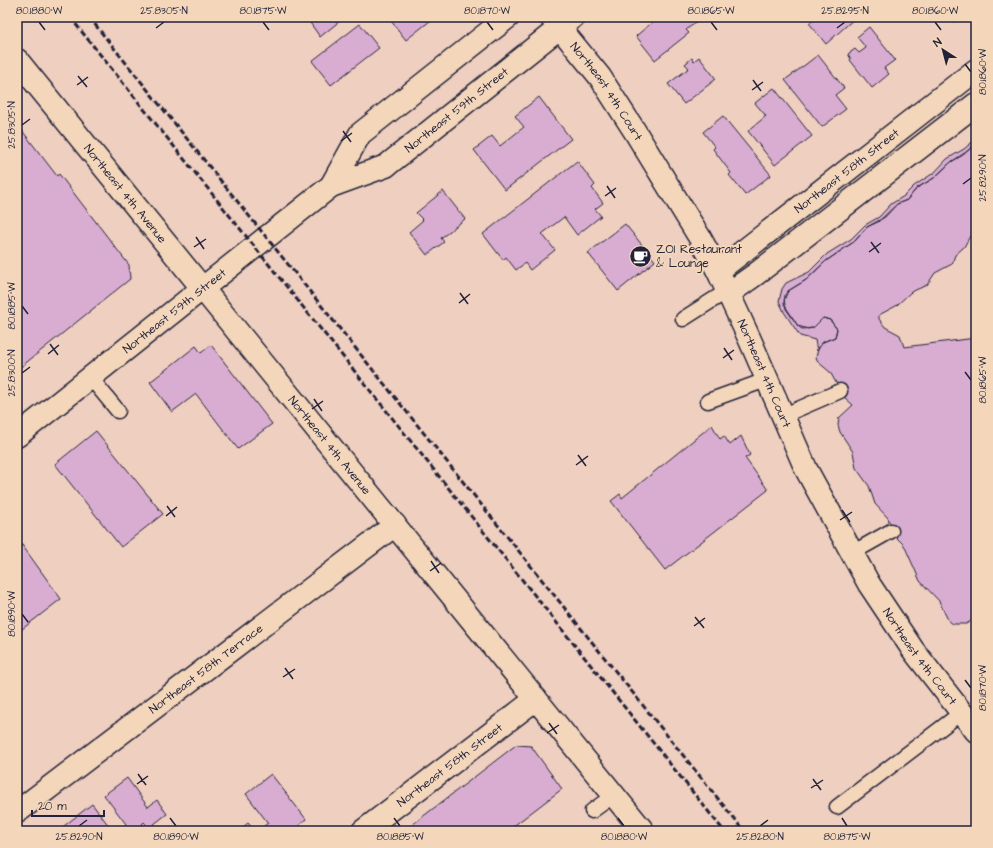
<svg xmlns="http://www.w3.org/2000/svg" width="993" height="848" viewBox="0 0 993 848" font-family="'Architects Daughter',sans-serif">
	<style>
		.building { fill: #d9add1; stroke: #22223b }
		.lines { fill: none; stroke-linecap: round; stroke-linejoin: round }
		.service-casing { stroke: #22223b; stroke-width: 17 }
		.minor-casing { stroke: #22223b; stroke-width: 25 }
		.tertiary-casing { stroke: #22223b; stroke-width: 25 }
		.service { stroke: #f4d7ba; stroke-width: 14 }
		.minor { stroke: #f4d7ba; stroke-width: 22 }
		.tertiary { stroke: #f4d7ba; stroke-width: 22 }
		.rail { stroke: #22223b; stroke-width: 3; stroke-dasharray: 6 3; stroke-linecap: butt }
		.ticks { fill: none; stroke: #22223b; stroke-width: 1.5 }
		.labels { text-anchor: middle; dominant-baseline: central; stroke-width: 4; stroke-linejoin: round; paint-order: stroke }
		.street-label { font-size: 12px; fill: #22223b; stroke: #f4d7ba }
		.poi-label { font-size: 12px; fill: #22223b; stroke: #f4d7ba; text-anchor: start }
		.neatline { fill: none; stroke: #22223b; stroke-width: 1.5 }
		.ticks-label { font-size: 10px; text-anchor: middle; fill: #22223b }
	</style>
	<rect width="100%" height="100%" fill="#efcfbf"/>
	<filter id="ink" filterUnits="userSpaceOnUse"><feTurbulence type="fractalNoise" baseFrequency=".025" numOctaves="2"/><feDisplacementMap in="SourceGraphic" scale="8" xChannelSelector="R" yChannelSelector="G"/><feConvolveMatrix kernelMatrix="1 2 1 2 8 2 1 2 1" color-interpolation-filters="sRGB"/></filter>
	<g filter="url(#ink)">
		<!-- building -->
		<path class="building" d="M306 17H339L341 20 320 37Z
			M388 17H435L406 40Z
			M653 17H692L696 22 686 30 689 33 655 60 636 36 655 20Z
			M816 17H855V18L826 44 809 23Z
			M950 17H961L954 22Z
			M360 24 379 48 331 85 312 61Z
			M869 27 895 60 884 68 889 74 872 88 850 60 851 59 848 54 855 49 859 53 866 48 857 37Z
			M818 55 844 88 835 95 846 109 822 127 785 80Z
			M699 57 716 79 684 104 668 84 689 68 685 64 692 58 694 61Z
			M774 88 812 136 775 165 748 131 766 116 755 103Z
			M539 97 571 139 505 190 474 150 492 136 500 146 524 127 515 116Z
			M723 116 771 175 745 195 729 175 731 173 713 149 715 147 703 132Z
			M17 124 57 176 59 174 129 265 130 279 17 370Z
			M976 139V143L969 150 951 162 934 178 917 188 907 200 897 204 885 217 867 227 855 241 826 261 806 280 788 291 785 295 784 304 798 326 808 329 813 328 823 318 830 320 837 329 835 337 823 342 817 351 815 340 800 336 784 312 779 301 782 289 786 283 809 272 827 254 851 239 865 225 879 217 891 204 904 196 914 186 935 172 947 159 964 149Z
			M976 143V234L970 236 964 247 955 255 952 264 935 273 927 285 911 292 896 306 879 315V319L885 327 900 335 904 347 976 338V618L966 624H953L948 620 939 601 920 581 904 545 893 534 888 518 875 504 869 486 856 468 853 452 840 432 838 425 839 418 853 405 844 397 830 372 818 362 816 357 819 346 823 342 835 337 837 329 830 320 823 318 813 328 802 329 798 326 786 309 784 300 788 291 806 280 826 261 855 241 867 227 878 222 897 204 907 200 917 188 934 178 951 162 963 155Z
			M577 161 595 185 592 188 603 203 595 209 601 216 577 235 564 217 542 234 555 250 530 270 525 263 516 270 506 257 503 260 483 234Z
			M443 191 465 219 441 238 444 242 427 255 409 232 423 220 416 213Z
			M625 224 655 261 618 291 588 253Z
			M211 345 272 424 238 449 196 394 172 412 150 382 196 346 201 353Z
			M712 425 720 439 724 436 730 445 741 436 750 455 745 458 768 490 665 570 611 501 620 494 622 498Z
			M96 431 163 514 121 547 55 464Z
			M17 538 61 599 17 633Z
			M516 745 531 746 562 789 507 831H404Z
			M271 774 306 819 293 831H262L260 829 268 823 246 794Z
			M127 778 148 807 157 800 167 814 149 828 144 822 142 824 146 831H129L125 826 126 824 104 795Z
			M92 804 113 831H67L64 826Z
			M248 823 255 831H238Z
			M976 825V831H968Z"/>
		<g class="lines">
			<defs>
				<path id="service" d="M683 319 727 291
					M90 377 118 411
					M708 401 766 380
					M782 416 840 391
					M852 553 891 531
					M837 807 961 713
					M592 811 614 795"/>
				<g id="minor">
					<path id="s1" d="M17 60 643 831"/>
					<path d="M331 186 360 134 508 17"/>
					<path id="s2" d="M718 271 976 70"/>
					<path d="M728 294 756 274 976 104"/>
					<path id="s3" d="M17 436 331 186 386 166 573 17"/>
					<path id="s4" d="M17 812 395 525"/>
					<path id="s5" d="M363 831 536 699"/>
				</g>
				<g id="tertiary">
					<path id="s6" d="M551 17 600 77 634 130 700 238 718 271 750 340 806 469 869 584 913 650 976 731"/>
				</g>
			</defs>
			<!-- service casing -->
			<use href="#service" class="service-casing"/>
			<!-- minor casing -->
			<use href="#minor" class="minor-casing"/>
			<!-- tertiary casing -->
			<use href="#tertiary" class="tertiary-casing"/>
			<!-- service -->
			<use href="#service" class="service"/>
			<!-- minor -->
			<use href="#minor" class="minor"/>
			<!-- tertiary -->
			<use href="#tertiary" class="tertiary"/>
			<!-- rail -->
			<path class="rail" d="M70 17 724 831
				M89 17 744 831"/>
		</g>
	</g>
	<!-- ticks -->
	<path class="ticks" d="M39 22 45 30M263 22 269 30M487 22 493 30M711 22 717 30M935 22 941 30M156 28 164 22M837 28 845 22M965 64 971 72M78 76 87 87M753 80 761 91M77 85 88 77M752 90 763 82M22 125 30 119M343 131 351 142M341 141 352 133M963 184 971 178M607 186 615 198M605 196 616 188M196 237 204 249M871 242 879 253M194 247 206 239M869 252 881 243M460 293 468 304M459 303 470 294M22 306 28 314M50 344 58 355M724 348 732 360M48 354 59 345M723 358 734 350M965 372 971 380M22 373 30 367M314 399 322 411M312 409 323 401M578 455 586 466M576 465 588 456M167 506 175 517M842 510 850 522M166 516 177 507M840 520 852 512M431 561 439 573M430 571 441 563M22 614 28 622M695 617 704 628M694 626 705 618M285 668 293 679M283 677 295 669M965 680 971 688M549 723 557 734M547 733 559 725M138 774 146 785M813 779 821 790M137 784 148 776M811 788 823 780M170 818 176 826M394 818 400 826M618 818 624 826M842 818 847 826M79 826 87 820M760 826 768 820"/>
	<!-- icons -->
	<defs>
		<symbol id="cafe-disc" viewBox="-11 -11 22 22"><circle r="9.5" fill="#22223b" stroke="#f4d7ba"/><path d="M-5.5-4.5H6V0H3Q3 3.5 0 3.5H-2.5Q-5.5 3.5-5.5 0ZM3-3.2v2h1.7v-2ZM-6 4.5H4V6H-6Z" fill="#fff"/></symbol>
	</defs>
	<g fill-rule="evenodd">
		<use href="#cafe-disc" x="628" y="244" width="25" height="25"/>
	</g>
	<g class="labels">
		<!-- street labels -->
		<g class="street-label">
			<text stroke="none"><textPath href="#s6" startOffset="93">Northeast 4th Court</textPath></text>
			<text stroke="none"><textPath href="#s3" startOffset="550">Northeast 59th Street</textPath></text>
			<text stroke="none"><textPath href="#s2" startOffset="163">Northeast 58th Street</textPath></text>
			<text stroke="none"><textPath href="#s1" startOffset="172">Northeast 4th Avenue</textPath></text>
			<text stroke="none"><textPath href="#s3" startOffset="201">Northeast 59th Street</textPath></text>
			<text stroke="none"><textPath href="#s6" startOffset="417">Northeast 4th Court</textPath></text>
			<text stroke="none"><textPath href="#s1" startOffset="496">Northeast 4th Avenue</textPath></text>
			<text stroke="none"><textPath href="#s6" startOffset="741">Northeast 4th Court</textPath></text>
			<text stroke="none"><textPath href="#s4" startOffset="237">Northeast 58th Terrace</textPath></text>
			<text stroke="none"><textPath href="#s5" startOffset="109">Northeast 58th Street</textPath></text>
		</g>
		<!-- poi labels -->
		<g class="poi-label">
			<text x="656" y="249">ZOI Restaurant<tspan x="656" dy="14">&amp; Lounge</tspan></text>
		</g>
	</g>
	<!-- margin -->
	<rect width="993" height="848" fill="none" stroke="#f4d7ba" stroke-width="44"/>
	<!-- north arrow -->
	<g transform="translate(943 50) rotate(324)" stroke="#f4d7ba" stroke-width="3" paint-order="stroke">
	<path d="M0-3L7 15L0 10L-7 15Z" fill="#22223b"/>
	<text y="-6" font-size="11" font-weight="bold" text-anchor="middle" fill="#22223b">N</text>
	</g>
	<!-- scale -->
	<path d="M32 810v6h72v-6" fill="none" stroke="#22223b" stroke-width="2"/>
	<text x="38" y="810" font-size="12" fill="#22223b" stroke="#f4d7ba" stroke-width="3" paint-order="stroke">20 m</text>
	<rect x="22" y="22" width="949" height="804" class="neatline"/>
	<g class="ticks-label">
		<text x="39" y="14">80.1880°W</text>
		<text x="164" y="14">25.8305°N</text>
		<text x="263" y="14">80.1875°W</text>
		<text x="487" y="14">80.1870°W</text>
		<text x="711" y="14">80.1865°W</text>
		<text x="845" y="14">25.8295°N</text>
		<text x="935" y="14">80.1860°W</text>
		<text transform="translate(982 72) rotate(-90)" y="4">80.1860°W</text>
		<text transform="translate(11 125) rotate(-90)" y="4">25.8305°N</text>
		<text transform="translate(982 178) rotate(-90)" y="4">25.8290°N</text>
		<text transform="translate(11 306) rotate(-90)" y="4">80.1885°W</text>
		<text transform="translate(11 373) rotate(-90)" y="4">25.8300°N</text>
		<text transform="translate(982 380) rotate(-90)" y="4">80.1865°W</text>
		<text transform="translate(11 614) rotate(-90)" y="4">80.1890°W</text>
		<text transform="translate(982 688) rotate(-90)" y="4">80.1870°W</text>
		<text x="79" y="840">25.8290°N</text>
		<text x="176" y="840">80.1890°W</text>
		<text x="400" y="840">80.1885°W</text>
		<text x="624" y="840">80.1880°W</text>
		<text x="760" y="840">25.8280°N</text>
		<text x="847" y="840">80.1875°W</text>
	</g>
</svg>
